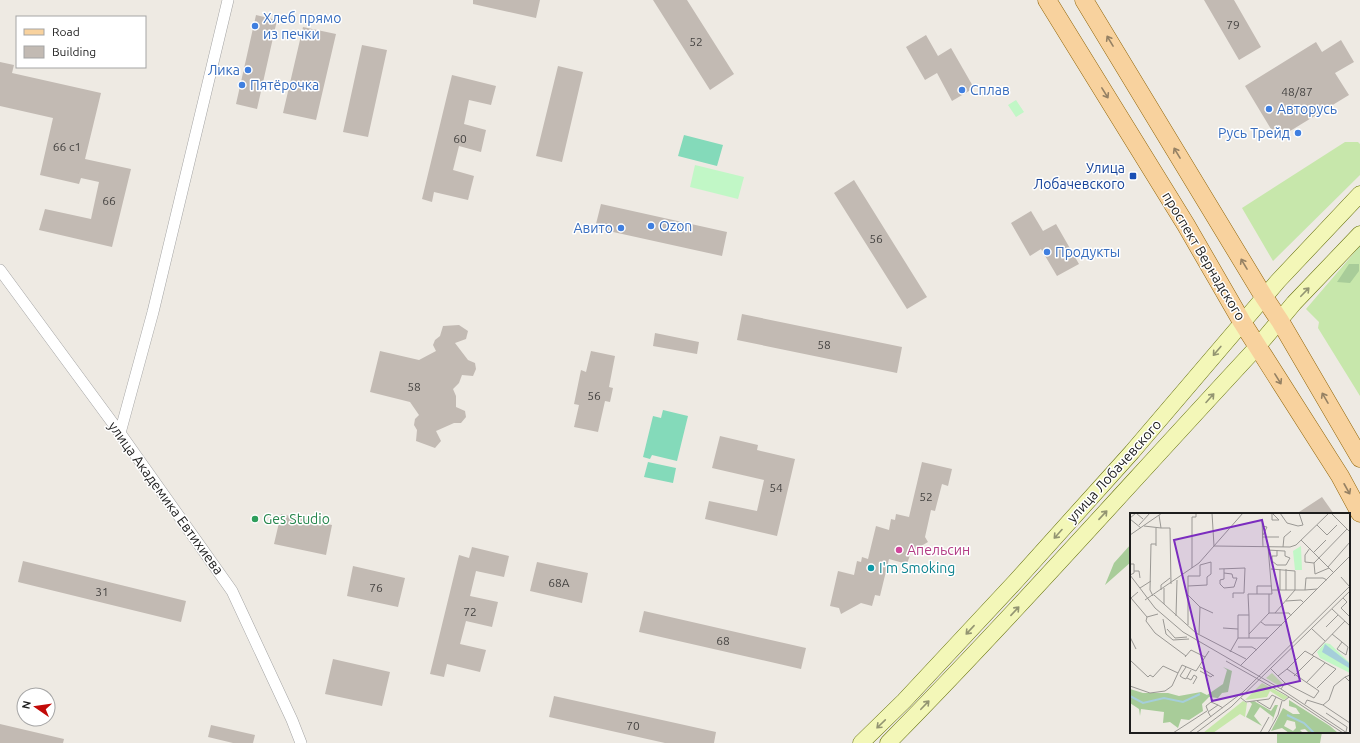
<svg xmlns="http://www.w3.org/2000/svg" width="1360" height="743" viewBox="0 0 1360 743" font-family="Ubuntu,sans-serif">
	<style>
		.grass { fill: #c7e7ab }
		.forest { fill: #a8cc99 }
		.park { fill: #c1f7c6 }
		.pitch { fill: #84daba }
		.building { fill: #c2bab3 }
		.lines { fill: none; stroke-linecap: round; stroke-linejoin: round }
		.street-casing { stroke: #a4a4a4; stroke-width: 12 }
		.secondary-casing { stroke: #636f09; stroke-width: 17 }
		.primary-casing { stroke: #906406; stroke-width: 19 }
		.street { stroke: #fff; stroke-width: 11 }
		.secondary { stroke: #f3f7b8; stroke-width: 16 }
		.primary { stroke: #f8d29e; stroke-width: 18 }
		.oneway { stroke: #958164 }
		.oneway2 { stroke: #939572 }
		.shop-dot { fill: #3f7fe0; stroke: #fff; stroke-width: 1.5 }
		.transit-dot { fill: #1a4fb4; stroke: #fff; stroke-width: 1.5 }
		.leisure-dot { fill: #2e9e5b; stroke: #fff; stroke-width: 1.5 }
		.hotel-dot { fill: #d1479c; stroke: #fff; stroke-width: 1.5 }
		.culture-dot { fill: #0f9aa8; stroke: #fff; stroke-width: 1.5 }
		.labels { text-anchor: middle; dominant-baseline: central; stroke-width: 3; stroke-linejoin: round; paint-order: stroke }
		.number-label { font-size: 12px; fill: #464442 }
		.shop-label { font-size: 14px; fill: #366cbe; stroke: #fff; text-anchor: start }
		.transit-label { font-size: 14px; fill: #164399; stroke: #fff; text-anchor: end }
		.street-label { font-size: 14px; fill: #1d1d1d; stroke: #fff }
		.leisure-label { font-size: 14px; fill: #27864d; stroke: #fff; text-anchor: start }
		.hotel-label { font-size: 14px; fill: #b23c85; stroke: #fff; text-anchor: start }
		.culture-label { font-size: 14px; fill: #0d838f; stroke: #fff; text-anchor: start }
		.inset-river { fill: none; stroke: #a5ceda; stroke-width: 2 }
		.inset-road { fill: none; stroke: #9a9894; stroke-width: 1 }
		.view { fill: #7b2cbf; fill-opacity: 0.15; stroke: #7b2cbf; stroke-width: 2 }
		.inset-edge { fill: none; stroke: #1d1d1d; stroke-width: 2 }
	</style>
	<rect width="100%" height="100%" fill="#eeeae3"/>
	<!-- grass -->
	<path class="grass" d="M1345 142H1358L1360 144V175L1273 261 1242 208Z
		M1360 246V396L1318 328 1319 322 1306 309Z"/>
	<!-- forest -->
	<path class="forest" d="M1349 264H1359V271L1350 283 1337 282Z
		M1131 544V562L1105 585 1114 563Z
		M1277 732H1322L1320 743H1277Z"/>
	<!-- park -->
	<path class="park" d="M1016 100 1024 112 1016 117 1008 105Z
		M695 165 744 177 738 199 690 187Z"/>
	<!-- pitch -->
	<path class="pitch" d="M684 135 723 145 717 166 678 156Z
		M663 410 688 416 677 461 652 455 650 459 643 457 653 416 661 418Z
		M648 462 676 468 673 483 644 477Z"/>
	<!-- building -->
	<path class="building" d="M473 0H540L536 18 473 4Z
		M653 0H687L734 74 710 90Z
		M1204 0H1234L1261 47 1239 60Z
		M256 15 277 20 257 109 236 104Z
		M303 27 336 34 316 120 283 113Z
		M926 35 938 56 951 48 974 88 952 101 937 73 925 80 906 47Z
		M1341 40 1354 62 1335 73 1349 95 1277 139 1245 86 1316 42 1322 52Z
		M362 45 387 50 368 137 343 132Z
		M0 62 14 65 12 73 101 93 85 159 131 169 112 247 39 230 45 209 91 219 99 182 81 178 79 184 40 175 53 118 0 106Z
		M558 66 583 72 562 162 536 156Z
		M452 75 496 86 491 105 469 100 464 124 486 130 481 152 459 146 453 170 474 176 468 200 434 192 432 202 422 199Z
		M854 180 927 297 907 309 834 193Z
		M601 204 727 232 722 256 595 228Z
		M1031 211 1043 231 1056 224 1079 264 1057 276 1041 249 1030 256 1011 223Z
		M742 314 902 347 897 373 737 340Z
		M459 325 468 331 466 339 455 343 468 360 475 363 476 369 473 376 462 375 459 383 453 389 456 396V407L465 411 466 417 461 423H454L436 431 441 441 435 448 416 441 417 430 414 425 415 419 419 415 410 402 370 392 380 351 419 360 436 351 433 345 435 340 440 336 443 326Z
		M655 333 699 342 697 354 653 346Z
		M591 351 615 356 609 387 613 388 610 402 605 401 598 432 574 427 579 405 574 404 581 370 586 372Z
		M720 436 758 445 757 450 795 459 777 536 705 519 709 501 757 511 764 480 712 468Z
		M922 462 952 469 948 486 942 484 935 511 931 510 925 537 928 542 911 552 907 564 889 559 880 596 875 595 872 606 861 603 841 614 839 608 830 606 838 571 854 575 857 561 861 562 862 557 868 559 876 526 889 530 891 519 895 520 896 514 909 517Z
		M1322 497 1334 514H1296Z
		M281 514 332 525 326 555 274 544Z
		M472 547 509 556 504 577 476 571 470 596 498 602 492 627 466 621 460 644 486 650 480 672 447 664 444 677 430 674 459 555 469 558Z
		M23 561 186 601 181 622 18 582Z
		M537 562 588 573 582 603 530 591Z
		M353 566 405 578 398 607 347 596Z
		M644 611 806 648 801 669 639 632Z
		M333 659 390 672 382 706 325 694Z
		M554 696 716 732 714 743H665L549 717Z
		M0 724 64 739 63 743H0Z
		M211 725 255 735 253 743H233L208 737Z"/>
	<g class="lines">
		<defs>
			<path id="street" d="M0 270 120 433 232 591 292 720 301 743
				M120 433 153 312 228 0"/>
			<path id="secondary" d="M861 743 904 701 1015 582 1132 452 1278 281 1360 194
				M888 743C1015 614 1135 478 1258 346L1294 303 1360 234"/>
			<path id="primary" d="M1047 0 1186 225 1242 322 1340 476 1360 513
				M1084 0 1264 297 1280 321 1360 458"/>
		</defs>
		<!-- street casing -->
		<use href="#street" class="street-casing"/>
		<!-- secondary casing -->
		<use href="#secondary" class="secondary-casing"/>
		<!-- primary casing -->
		<use href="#primary" class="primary-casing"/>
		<!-- street -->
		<use href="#street" class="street"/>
		<!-- secondary -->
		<use href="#secondary" class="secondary"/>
		<!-- primary -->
		<use href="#primary" class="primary"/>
	</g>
	<!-- one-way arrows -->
	<defs><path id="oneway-shaft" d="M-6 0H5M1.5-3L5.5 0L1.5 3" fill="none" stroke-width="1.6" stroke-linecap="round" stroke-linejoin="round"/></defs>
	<g class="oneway">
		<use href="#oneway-shaft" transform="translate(1110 41) rotate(-121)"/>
		<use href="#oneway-shaft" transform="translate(1105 93) rotate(58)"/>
		<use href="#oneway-shaft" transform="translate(1177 153) rotate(-121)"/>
		<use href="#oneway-shaft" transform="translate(1244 264) rotate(-121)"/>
		<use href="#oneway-shaft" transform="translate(1278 379) rotate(58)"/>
		<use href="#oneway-shaft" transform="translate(1325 398) rotate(-120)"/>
		<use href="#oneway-shaft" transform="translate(1347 489) rotate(61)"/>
	</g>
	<g class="oneway2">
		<use href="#oneway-shaft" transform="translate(1305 292) rotate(-46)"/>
		<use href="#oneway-shaft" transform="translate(1217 351) rotate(130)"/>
		<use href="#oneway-shaft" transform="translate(1210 398) rotate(-48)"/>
		<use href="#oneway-shaft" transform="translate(1103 515) rotate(-47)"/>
		<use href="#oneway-shaft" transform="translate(1058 534) rotate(132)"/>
		<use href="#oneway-shaft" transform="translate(1015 611) rotate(-47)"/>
		<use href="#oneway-shaft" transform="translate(970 630) rotate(133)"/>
		<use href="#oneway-shaft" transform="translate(925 705) rotate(-46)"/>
		<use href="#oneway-shaft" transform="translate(881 724) rotate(136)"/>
	</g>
	<!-- markers -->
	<g class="shop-dot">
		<circle cx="255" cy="26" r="4"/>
		<circle cx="248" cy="70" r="4"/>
		<circle cx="242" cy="85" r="4"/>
		<circle cx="962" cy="90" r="4"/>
		<circle cx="1269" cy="109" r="4"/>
		<circle cx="1298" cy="133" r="4"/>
		<circle cx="651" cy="226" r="4"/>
		<circle cx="621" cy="228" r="4"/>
		<circle cx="1047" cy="252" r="4"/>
	</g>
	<rect class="transit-dot" x="1129" y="172" width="8" height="8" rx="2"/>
	<circle class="leisure-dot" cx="255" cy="519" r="4"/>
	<circle class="hotel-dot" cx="899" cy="550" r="4"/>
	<circle class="culture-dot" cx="871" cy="568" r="4"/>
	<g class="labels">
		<!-- number labels -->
		<g class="number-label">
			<text x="1233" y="24">79</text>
			<text x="696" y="41">52</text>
			<text x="1297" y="91">48/87</text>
			<text x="460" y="138">60</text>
			<text x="67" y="146">66 с1</text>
			<text x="109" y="200">66</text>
			<text x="876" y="238">56</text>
			<text x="824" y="344">58</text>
			<text x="414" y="386">58</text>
			<text x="594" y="395">56</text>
			<text x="776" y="487">54</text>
			<text x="926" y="496">52</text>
			<text x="559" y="582">68А</text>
			<text x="376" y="587">76</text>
			<text x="102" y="591">31</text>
			<text x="470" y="611">72</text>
			<text x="723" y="640">68</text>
			<text x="633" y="725">70</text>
		</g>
		<!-- shop labels -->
		<g class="shop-label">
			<text x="263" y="18">Хлеб прямо<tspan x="263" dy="16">из печки</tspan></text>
			<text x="240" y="70" text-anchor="end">Лика</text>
			<text x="250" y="85">Пятёрочка</text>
			<text x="970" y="90">Сплав</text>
			<text x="1277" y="109">Авторусь</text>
			<text x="1290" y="133" text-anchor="end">Русь Трейд</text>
			<text x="659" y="226">Ozon</text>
			<text x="613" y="228" text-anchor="end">Авито</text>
			<text x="1055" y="252">Продукты</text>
		</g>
		<!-- transit labels -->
		<g class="transit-label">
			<text x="1125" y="168">Улица<tspan x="1125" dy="16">Лобачевского</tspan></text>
		</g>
		<!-- street labels -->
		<g class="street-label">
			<text transform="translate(1204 256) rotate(59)">проспект Вернадского</text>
			<text transform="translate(1114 471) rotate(-48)">улица Лобачевского</text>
			<text transform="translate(166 498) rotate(54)">улица Академика Евтихиева</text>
		</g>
		<!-- leisure labels -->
		<g class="leisure-label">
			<text x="263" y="519">Ges Studio</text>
		</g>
		<!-- hotel labels -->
		<g class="hotel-label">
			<text x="907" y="550">Апельсин</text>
		</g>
		<!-- culture labels -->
		<g class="culture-label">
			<text x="879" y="568">I'm Smoking</text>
		</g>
	</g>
	<!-- overview -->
	<g transform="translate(1130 513)">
		<rect width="220" height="220" fill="#eeeae3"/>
		<path d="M142 160 152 170 151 174 136 165ZM132 170 158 184 154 187 140 178 137 184 115 187ZM113 188 117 190 115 204 110 201 83 220H73Z" fill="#c7e7ab"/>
		<path d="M93 154 102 158 98 179 92 180 88 185 79 184 72 191 73 198 59 207 51 206 48 215 40 209 33 210 34 199 11 196 10 203 9 196 0 190V176L13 180H38L49 183 71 179 77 182 93 171 97 157ZM159 187 200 213 208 220H179L175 216 170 217 173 220H159L152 215 141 218 153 195 163 201H170L166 195 159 193ZM157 207 165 209 166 215 163 218 154 213ZM124 188 141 198 145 192H148L142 209 143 204 130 194 124 203 132 213 116 204 122 191 120 189Z" fill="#a8cc99" fill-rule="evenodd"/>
		<path d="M171 33 172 57H165L163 38ZM195 130 200 131 220 150V160L190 145 187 139Z" fill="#c1f7c6"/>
		<path d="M195 131 219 150V155L192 139Z" fill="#a5ceda"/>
		<path class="inset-river" d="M0 183 13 190 34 185 53 189 70 181M157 202 174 210 184 220"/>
		<path class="inset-road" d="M82 0 84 33 160 34 166 32 199 0M141 0H142L149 7H142V0M150 0 157 10 168 13 173 12 169 0M201 0 220 19M0 5 6 0 13 6M0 6 11 15M132 6 133 34M9 12 20 0M187 12 197 22 207 12M14 13 31 15 29 2M132 13 137 14 133 22M26 15V33M31 15H40L41 71M0 22 32 0M132 24H149M171 27 204 60M153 34 154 24 161 18M180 35 175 42V49L184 50 217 16M138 37 154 38H155V43L160 45 156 52H147L142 48V43H147V37M184 39 196 27M184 50 185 61 199 55M0 51H4V60L0 62M198 54 220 29M62 55V4H66V0M89 56 115 55 114 80H103V85M141 56 165 58V77H142M156 56V77M4 58H9L10 65M94 60 102 61 103 65H107L104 74 94 75 90 71V67L94 66V56M0 62 25 95 53 119 151 176 217 220M58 63H70V52L81 49V61L77 64V72L58 73M58 63V112M211 64 219 73M10 75 21 68M187 76 175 77 176 65H193L197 67M31 77V72L40 65M150 77V56M8 79 1 85 17 104 28 101M127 81V73H142M139 81V100H159L161 103M24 82 66 120 116 146M58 82 70 94 83 100M23 83 20 77 21 31H26M213 85 217 89 211 95 220 104M15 87 69 50 113 0M156 88 171 87 174 90M34 91V75M202 96 220 113M145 100 165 77H175M119 102 118 81H142L138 34M46 103 47 67M17 104 16 108 25 120 56 143M33 106 36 121 43 127 59 126M131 109 135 112H152M196 114 208 102M93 115 108 116M37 116 45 125 57 124M182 116 195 128M69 121 70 94M119 121 139 100M202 121 212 129 218 134 216 142 207 136 212 129M0 124 6 136M108 125H138M108 134H122L127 137M100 139 108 125V102H119V125M182 142 215 108M55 144 61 137 75 144M0 147 18 164 20 162 23 164 33 153 48 160 42 173 35 178 20 180 0 173M96 148 156 182 213 220M110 153 220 43M70 154 84 163M141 156 155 170 151 176M157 156 175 138 206 156 187 175M70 158 81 164 83 162M48 160 52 152 66 158 79 138M220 162 215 164 220 169M148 163 157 156 189 178 184 185 155 170M164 163 184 143M53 165 50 163 56 154M53 165 56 166 61 157M57 165 61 167 64 162 67 164 63 171M176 170 195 150M111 185 116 189 139 186 142 182 154 188 159 184M127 188 140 196 146 184M175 191 177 187 193 192 220 210M193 192 199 187 204 173 215 164M78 198 76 193 81 189 88 192M196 200 217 214 216 219M81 204 78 199 88 192 93 195M43 220 77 198M59 220 113 179 220 73M66 220 101 194 220 78M130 220 139 204M138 220 148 202 152 188"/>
		<path class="view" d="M132 7 170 168 82 188 44 27Z"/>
		<rect width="220" height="220" class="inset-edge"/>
	</g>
	<!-- legend -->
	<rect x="16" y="16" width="130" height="52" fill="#ffffff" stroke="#a5a5a5"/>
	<rect x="24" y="29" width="20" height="6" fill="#f8d29e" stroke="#a5a5a5"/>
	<text x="52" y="36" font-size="12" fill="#1d1d1d">Road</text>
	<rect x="24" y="46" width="20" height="12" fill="#c2bab3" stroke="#a5a5a5"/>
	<text x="52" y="56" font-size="12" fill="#1d1d1d">Building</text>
	<!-- north arrow -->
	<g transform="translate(36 707) rotate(283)"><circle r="19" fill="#ffffff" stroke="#a5a5a5"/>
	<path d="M0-3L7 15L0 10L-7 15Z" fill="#c20a08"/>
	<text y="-6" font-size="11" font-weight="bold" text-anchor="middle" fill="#1d1d1d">N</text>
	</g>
</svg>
